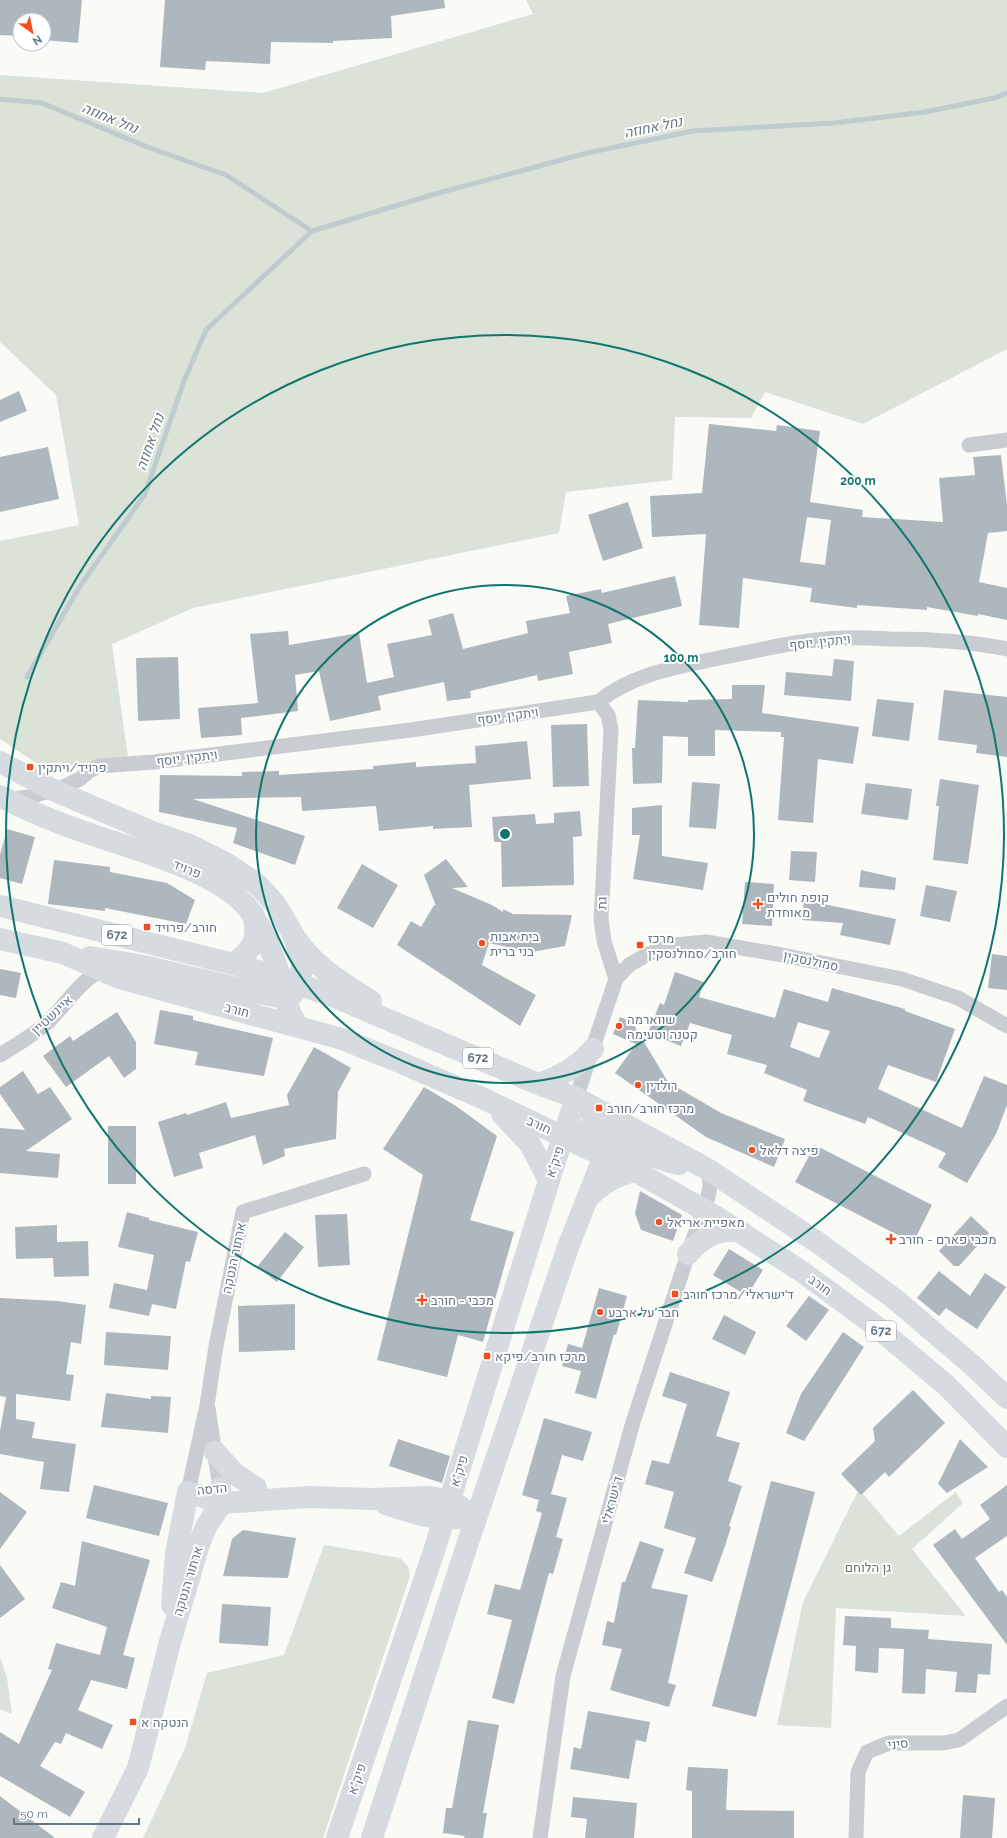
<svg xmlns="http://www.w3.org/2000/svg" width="1007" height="1838" viewBox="0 0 1007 1838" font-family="Raleway,Heebo,sans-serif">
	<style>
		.green { fill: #dbe2d8 }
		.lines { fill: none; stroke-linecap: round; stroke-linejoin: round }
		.stream { stroke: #becbcf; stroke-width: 5 }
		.building { fill: #adb7bd; fill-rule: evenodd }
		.street { stroke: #c9cdd1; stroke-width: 15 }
		.secondary { stroke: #d6dbdf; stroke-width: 22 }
		.primary { stroke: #d6dbdf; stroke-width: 22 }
		.ring { fill: none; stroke: #0f766e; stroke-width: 2 }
		.poi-dot { fill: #f24d1e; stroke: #fff; stroke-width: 1.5 }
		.labels { text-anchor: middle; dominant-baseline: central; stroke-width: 4; stroke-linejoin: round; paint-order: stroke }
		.shield { fill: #fff; stroke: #919faa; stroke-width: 1 }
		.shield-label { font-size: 12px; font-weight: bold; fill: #627685 }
		.street-label { font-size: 13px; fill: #627685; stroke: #fff }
		.poi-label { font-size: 13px; fill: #627685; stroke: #fff; text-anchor: start }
		.park-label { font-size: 13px; fill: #667b62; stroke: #fff }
		.water-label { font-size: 14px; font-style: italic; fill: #5d767e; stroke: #fff }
		.centre { fill: #0f766e; stroke: #fff; stroke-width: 2 }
		.ring-label { font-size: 12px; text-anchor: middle; font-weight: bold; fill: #0f766e; stroke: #fff; stroke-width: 4; stroke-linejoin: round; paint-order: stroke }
	</style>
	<rect width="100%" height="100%" fill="#fafaf7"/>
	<!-- green -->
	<path class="green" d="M526 0H1007V349L863 424 765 392 751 418 675 417 672 480 566 492 559 533 193 608 112 644 128 757 45 769 0 739V541L79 525 56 395 0 342V75L263 93 533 14Z
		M859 1489 899 1536 956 1492 963 1503 912 1549 966 1616 836 1608 831 1728 777 1725 803 1602Z
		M324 1545 400 1558 408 1566 410 1576 323 1838H143L185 1748 207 1673 284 1655Z
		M0 1657 7 1678 12 1714 0 1709Z"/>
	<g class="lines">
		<!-- stream -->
		<path class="stream" d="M0 99 42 103 150 148 226 175 312 231
			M27 677 80 586 145 494 184 381 206 330 312 231 435 194 587 153 693 131 834 123 925 112 994 98 1007 93"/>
	</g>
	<!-- building -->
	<path class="building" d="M0 0H82L78 43 44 40V20H20V36L0 35Z
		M165 0H444L445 8 391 16 392 38 333 41V43L271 42 270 64 206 61 205 70 160 67Z
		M19 391 27 411 0 422V400Z
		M709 424 776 431 777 425 820 431 810 502 863 510 862 517 943 522 939 478 975 475 973 457 1001 455 1007 505V531L988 533 979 582 1007 588V620L978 614V616L927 607V610L857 605V608L810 602 812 588 743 578 739 628 699 625 706 534 652 537 650 496 702 493ZM807 517 831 520 825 565 800 562Z
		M48 447 59 499 0 512V457Z
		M628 502 643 548 603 561 588 515Z
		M675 576 682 606 608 624 612 643 569 652 573 674 538 681 537 675 470 691 471 698 447 701 444 682 378 696 381 710 330 721 319 671 295 675 298 711 241 718 242 735 201 738 198 708 258 703 250 634 288 631 289 645 359 633 367 683 394 677 387 644 432 635 428 620 453 613 463 649 528 633 526 621 570 613 566 596 601 589 602 593Z
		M178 657 180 719 138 721 136 658Z
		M834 659 854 661 851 701 784 695 786 672 832 676Z
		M732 685H765L762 713 859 727 853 764 818 759 813 823 778 820 784 737H781V732L715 730V756H688V737L663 736 662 783 633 784 632 748H635L638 700 688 702V700L732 699Z
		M944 690 1007 697V757L976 753 977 745 938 740Z
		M877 699 914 703 909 741 872 736Z
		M587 724 589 786 553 787 551 725Z
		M527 741 531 779 469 785 472 827 433 829V826L379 831 376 806 302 811 301 797 193 799 305 836 295 865 233 843 237 828 159 812 160 775 242 776V772L279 771V775L373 769V766L416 762V767L476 763 475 746Z
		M940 779 979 785 968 864 933 860 939 806H936Z
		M692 782 720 784 716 829 689 827Z
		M866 783 912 789 908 820 861 814Z
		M662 805V856L708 863 703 890 633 879 640 835H632V808Z
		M580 811 582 836 573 837 574 885 502 887 501 842H494L492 817 535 814 536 824 554 823V813Z
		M7 829 35 837 22 884 0 878V855Z
		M791 851 817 852 815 882 789 880Z
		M446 859 468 887 452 888 492 905 503 912V909L513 914 572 915 565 946 532 952 489 943 482 965 536 995 520 1026 397 945 411 921 421 927 434 905 436 906 424 875Z
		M54 860 110 867V872L167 883 195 900 186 924 105 908V911L48 904Z
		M362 864 398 885 373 928 337 908Z
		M861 870 896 878 895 890 859 887Z
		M745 882 774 884 772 926 742 924Z
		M926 885 957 891 950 922 920 916Z
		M804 900 896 919 890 945 840 935 843 923 802 920Z
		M992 954 1007 956V990L988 988Z
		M0 969 21 973 16 998 0 995Z
		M675 972 704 982 699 997 775 1018 784 989 828 1002 832 988 905 1009V1011L955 1029 936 1082 888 1065 878 1089 962 1128 984 1076 1007 1085V1105L996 1134 967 1183 938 1167 946 1153 868 1117 865 1124 803 1101 807 1090 764 1073 767 1065 727 1054 732 1035 690 1023 681 1046 648 1033 660 1003 664 1005ZM798 1022 830 1031 819 1058 790 1047Z
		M160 1010 193 1016V1020L273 1038 264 1076 195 1065 198 1052 154 1044Z
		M117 1012 136 1042V1069L124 1078 109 1056 66 1087 43 1056 70 1036 73 1041Z
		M620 1017 632 1022 668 1082 721 1113 785 1139 774 1167 706 1137 615 1073 636 1044 613 1034Z
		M314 1047 351 1068 338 1092 336 1139 284 1149 285 1156 263 1165 255 1135 199 1153 203 1168 174 1177 158 1122 186 1113 187 1115 226 1102 231 1118 289 1105 287 1095Z
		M23 1071 38 1094 50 1087 72 1119 26 1151 60 1154 58 1178 0 1173V1128L25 1130 0 1094V1087Z
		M424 1087 456 1106 497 1136 470 1220 514 1232 483 1342 458 1335 447 1377 377 1360 423 1175 383 1149Z
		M108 1126H136V1184H108Z
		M815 1145 932 1205 913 1243 795 1182Z
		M640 1191 682 1215 673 1241 641 1230 635 1213Z
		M127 1212 149 1218V1220L198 1232 190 1262 186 1261 176 1309 152 1304 149 1316 109 1308 114 1283 147 1290 154 1255 118 1247Z
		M347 1214 350 1265 318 1267 315 1215Z
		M971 1216 989 1233 959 1266H954L939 1251Z
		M57 1225V1242L88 1241 89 1276 54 1277 53 1258 16 1259 15 1227Z
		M285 1232 304 1247 277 1282 257 1267Z
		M729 1249 763 1270 747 1296 713 1275Z
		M939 1271 970 1296 985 1273 1006 1287 977 1329 946 1308 939 1316 917 1298Z
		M599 1288 627 1296 616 1335 614 1334 596 1399 575 1393 581 1371 562 1366 568 1344 582 1348Z
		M809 1296 829 1310 806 1341 786 1326Z
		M0 1298 57 1301 86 1305 81 1344 71 1342 66 1374 74 1375 70 1401 16 1394V1419L35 1422 32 1438 76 1444 69 1492 40 1489 44 1462 0 1454V1431L6 1397 0 1396Z
		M295 1304V1350L239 1352 238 1306Z
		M724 1315 756 1332 745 1355 712 1339Z
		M106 1332 171 1336 168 1370 104 1365Z
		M843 1332 864 1347 804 1441 786 1433 801 1394Z
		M670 1372 730 1392 716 1436 740 1443 728 1481 742 1486 729 1526 731 1527 725 1546 712 1582 684 1573 696 1538 664 1528 674 1492 645 1484 652 1460 669 1464 687 1404 662 1396Z
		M913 1390 945 1423 889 1477 885 1472 861 1495 841 1474 875 1441 873 1428Z
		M106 1393 151 1399V1396L171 1397 168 1433 101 1427Z
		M544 1418 592 1432 583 1461 562 1455 551 1494 567 1498 556 1537 563 1539 553 1574 549 1573 514 1704 492 1698 512 1620 487 1614 495 1584 520 1590 542 1513 536 1511 539 1500 522 1495Z
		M398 1439 450 1456 442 1483 389 1466Z
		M960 1439 988 1467 947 1493 938 1484Z
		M771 1481 815 1492 756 1717 712 1706Z
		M94 1485 168 1503 159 1536 86 1518Z
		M1007 1485V1536L975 1558 999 1592 1002 1590 1007 1597V1645L933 1545 955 1529 962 1539 990 1519 980 1505Z
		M0 1492 27 1512 0 1549Z
		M243 1530 296 1538 288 1578 223 1576 232 1539Z
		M82 1541 150 1560 123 1655 135 1658 127 1689 91 1680 78 1710 113 1725 102 1749 66 1733 61 1744 55 1742 40 1766 85 1792 70 1817 0 1776V1732L19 1744 52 1670 48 1669 56 1643 100 1655 107 1627 52 1608 61 1582 75 1586Z
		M640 1541 664 1549 651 1588 688 1595 668 1683 676 1685 669 1707 610 1690 622 1649 602 1645 607 1621 614 1623 622 1582H625Z
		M0 1565 25 1599 0 1618Z
		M222 1604 271 1607 268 1646 219 1643Z
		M845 1616 891 1618V1628L929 1630 928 1639 992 1644 990 1675 978 1674 976 1693 955 1692 957 1672 926 1669 925 1694 902 1693 904 1649 879 1648 878 1673 855 1671 856 1646 843 1645Z
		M588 1711 650 1722 646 1742 636 1740 629 1779 570 1769 574 1747 581 1749Z
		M468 1720 499 1725 483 1813H487L483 1838H464L465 1836 443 1833 446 1808H452Z
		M688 1767 728 1769 726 1810 794 1811V1838H692V1791L686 1790Z
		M963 1795 995 1798 992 1838H960Z
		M0 1796 55 1838H0Z
		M573 1797 637 1803 634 1838H585L587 1819 571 1817Z"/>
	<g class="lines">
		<!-- street -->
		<path class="street" d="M969 445 1007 440
			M8 800 29 797 63 787 80 779 89 771 99 766 154 762 411 730 598 702C632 674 677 667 719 658 757 651 802 639 841 638 857 637 874 638 890 639 929 639 968 641 1007 649
			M616 979 629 965 648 954 675 945 706 942 777 954 902 979 958 998 1007 1026
			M0 1055C16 1045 34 1035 48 1022 66 1005 79 981 101 971
			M576 1098 616 979 604 941 601 919 611 730 608 715 598 702
			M208 1408 220 1488
			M188 1492 207 1405 216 1346 243 1212 364 1174
			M540 1838 563 1676 633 1422 688 1254 708 1197 710 1186 709 1170
			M856 1838 858 1772 867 1752 889 1743H943L959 1740 1007 1706"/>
		<!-- secondary -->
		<path class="secondary" d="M0 762 53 790 152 832 192 846 224 862 257 884 276 905 294 936 302 963 300 984
			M0 796C28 811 60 824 90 834 136 850 227 873 253 915 265 934 274 956 280 977 284 994 287 1010 297 1025
			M215 1452 235 1474 256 1488
			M188 1492 222 1503 309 1497 373 1499 427 1497 450 1500 462 1508
			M386 1504C410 1512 433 1520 458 1518
			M172 1605 176 1553 188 1492
			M103 1838 138 1768 170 1642 200 1541 207 1525 222 1503 220 1488
			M337 1838 434 1551 556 1158 576 1098C596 1115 606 1129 604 1156L568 1247 468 1542 372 1838"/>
		<!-- primary -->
		<path class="primary" d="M0 906 233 964 280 977 342 1000 538 1084 576 1098 709 1170 820 1244 896 1300 971 1364 1007 1398
			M294 936C313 966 341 982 371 1001
			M0 939 63 953 119 978 342 1039 397 1061 482 1098 635 1171 715 1216 801 1271 877 1327 947 1386 1007 1447
			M90 957 139 965 253 992 285 998 293 994 300 984
			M233 964C254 949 259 939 253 914
			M538 1084C560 1077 578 1067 593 1049
			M502 1114 530 1144 549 1180
			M563 1137C591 1124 604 1136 628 1147 645 1154 662 1160 679 1164
			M587 1199C600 1185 616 1175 635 1171
			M688 1254C702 1237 718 1228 742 1232"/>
	</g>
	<!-- distance rings -->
	<g class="ring">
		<circle cx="505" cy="834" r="249"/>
		<circle cx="505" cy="834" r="499"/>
	</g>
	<!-- markers -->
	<g class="poi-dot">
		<rect x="26" y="763" width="8" height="8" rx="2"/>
		<path d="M756 898h4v4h4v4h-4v4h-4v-4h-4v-4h4z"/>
		<rect x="143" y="923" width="8" height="8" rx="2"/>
		<circle cx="482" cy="943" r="4"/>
		<rect x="636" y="941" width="8" height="8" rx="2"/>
		<circle cx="619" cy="1026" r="4"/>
		<circle cx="638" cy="1085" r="4"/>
		<rect x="595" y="1104" width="8" height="8" rx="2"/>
		<circle cx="752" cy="1150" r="4"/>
		<circle cx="659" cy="1222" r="4"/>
		<path d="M889 1233h4v4h4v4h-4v4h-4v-4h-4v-4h4z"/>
		<rect x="671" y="1290" width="8" height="8" rx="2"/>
		<path d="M420 1294h4v4h4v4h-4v4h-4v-4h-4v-4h4z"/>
		<circle cx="600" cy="1312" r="4"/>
		<rect x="483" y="1352" width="8" height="8" rx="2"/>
		<rect x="129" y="1718" width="8" height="8" rx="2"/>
	</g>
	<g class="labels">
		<!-- shield labels -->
		<g class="shield">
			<rect x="102" y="925" width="30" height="20" rx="3"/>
			<rect x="463" y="1048" width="30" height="20" rx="3"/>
			<rect x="866" y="1321" width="30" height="20" rx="3"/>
		</g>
		<g class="shield-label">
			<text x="117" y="935">672</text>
			<text x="478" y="1058">672</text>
			<text x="881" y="1331">672</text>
		</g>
		<!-- street labels -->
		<g class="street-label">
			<text transform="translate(820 642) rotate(-6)">ויתקין, יוסף</text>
			<text transform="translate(508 716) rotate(-8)">ויתקין, יוסף</text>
			<text transform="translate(187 758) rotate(-7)">ויתקין, יוסף</text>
			<text transform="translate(187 869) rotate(22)">פרויד</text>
			<text transform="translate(602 903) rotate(-87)">גת</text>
			<text transform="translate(811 961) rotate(12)">סמולנסקין</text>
			<text transform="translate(237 1010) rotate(15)">חורב</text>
			<text transform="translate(52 1015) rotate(-43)">איינשטיין</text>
			<text transform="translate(539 1125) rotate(25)">חורב</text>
			<text transform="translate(555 1162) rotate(-72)">פיק"א</text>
			<text transform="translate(234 1258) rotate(-78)">ארתור הנטקה</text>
			<text transform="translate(820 1285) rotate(37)">חורב</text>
			<text transform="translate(459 1471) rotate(-73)">פיק"א</text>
			<text transform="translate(212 1489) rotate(-6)">הדסה</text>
			<text transform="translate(612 1500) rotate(-75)">ד'ישראלי</text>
			<text transform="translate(188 1581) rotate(-73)">ארתור הנטקה</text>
			<text transform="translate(898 1744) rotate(-6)">סיני</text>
			<text transform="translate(357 1779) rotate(-71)">פיק"א</text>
		</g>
		<!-- poi labels -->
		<g class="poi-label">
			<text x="38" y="767">פרויד/ויתקין</text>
			<text x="767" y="897">קופת חולים<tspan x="767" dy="15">מאוחדת</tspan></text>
			<text x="155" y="927">חורב/פרויד</text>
			<text x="490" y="936">בית אבות<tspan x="490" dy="15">בני ברית</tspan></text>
			<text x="648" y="938">מרכז<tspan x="648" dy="15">חורב/סמולנסקין</tspan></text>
			<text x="627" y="1019">שווארמה<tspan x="627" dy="15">קטנה וטעימה</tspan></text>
			<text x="646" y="1085">רולדין</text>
			<text x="607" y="1108">מרכז חורב/חורב</text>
			<text x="760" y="1150">פיצה דלאל</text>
			<text x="667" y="1222">מאפיית אריאל</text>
			<text x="899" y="1239">מכבי פארם - חורב</text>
			<text x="683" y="1294">ד׳ישראלי/מרכז חורב</text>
			<text x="431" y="1300">מכבי - חורב</text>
			<text x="608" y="1312">חבר על ארבע</text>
			<text x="495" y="1356">מרכז חורב/פיקא</text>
			<text x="141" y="1722">הנטקה א</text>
		</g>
		<!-- park labels -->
		<g class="park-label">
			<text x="868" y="1567">גן הלוחם</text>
		</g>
		<!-- water labels -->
		<g class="water-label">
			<text transform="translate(110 118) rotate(22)">נחל אחוזה</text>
			<text transform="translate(653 127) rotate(-12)">נחל אחוזה</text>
			<text transform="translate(150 442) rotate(-71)">נחל אחוזה</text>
		</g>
	</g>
	<circle cx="505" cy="834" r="6" class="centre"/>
	<g class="ring-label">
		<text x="858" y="485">200 m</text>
		<text x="681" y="662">100 m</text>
	</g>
	<!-- north arrow -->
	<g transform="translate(32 32) rotate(147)"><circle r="19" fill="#ffffff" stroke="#c0c8ce"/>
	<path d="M0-3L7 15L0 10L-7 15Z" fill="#f24d1e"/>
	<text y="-6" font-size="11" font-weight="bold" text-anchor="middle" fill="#627685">N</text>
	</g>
	<!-- scale -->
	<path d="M14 1818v6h125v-6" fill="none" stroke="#627685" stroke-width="2"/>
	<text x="20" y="1818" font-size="12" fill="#627685" stroke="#ffffff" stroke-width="3" paint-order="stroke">50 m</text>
</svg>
